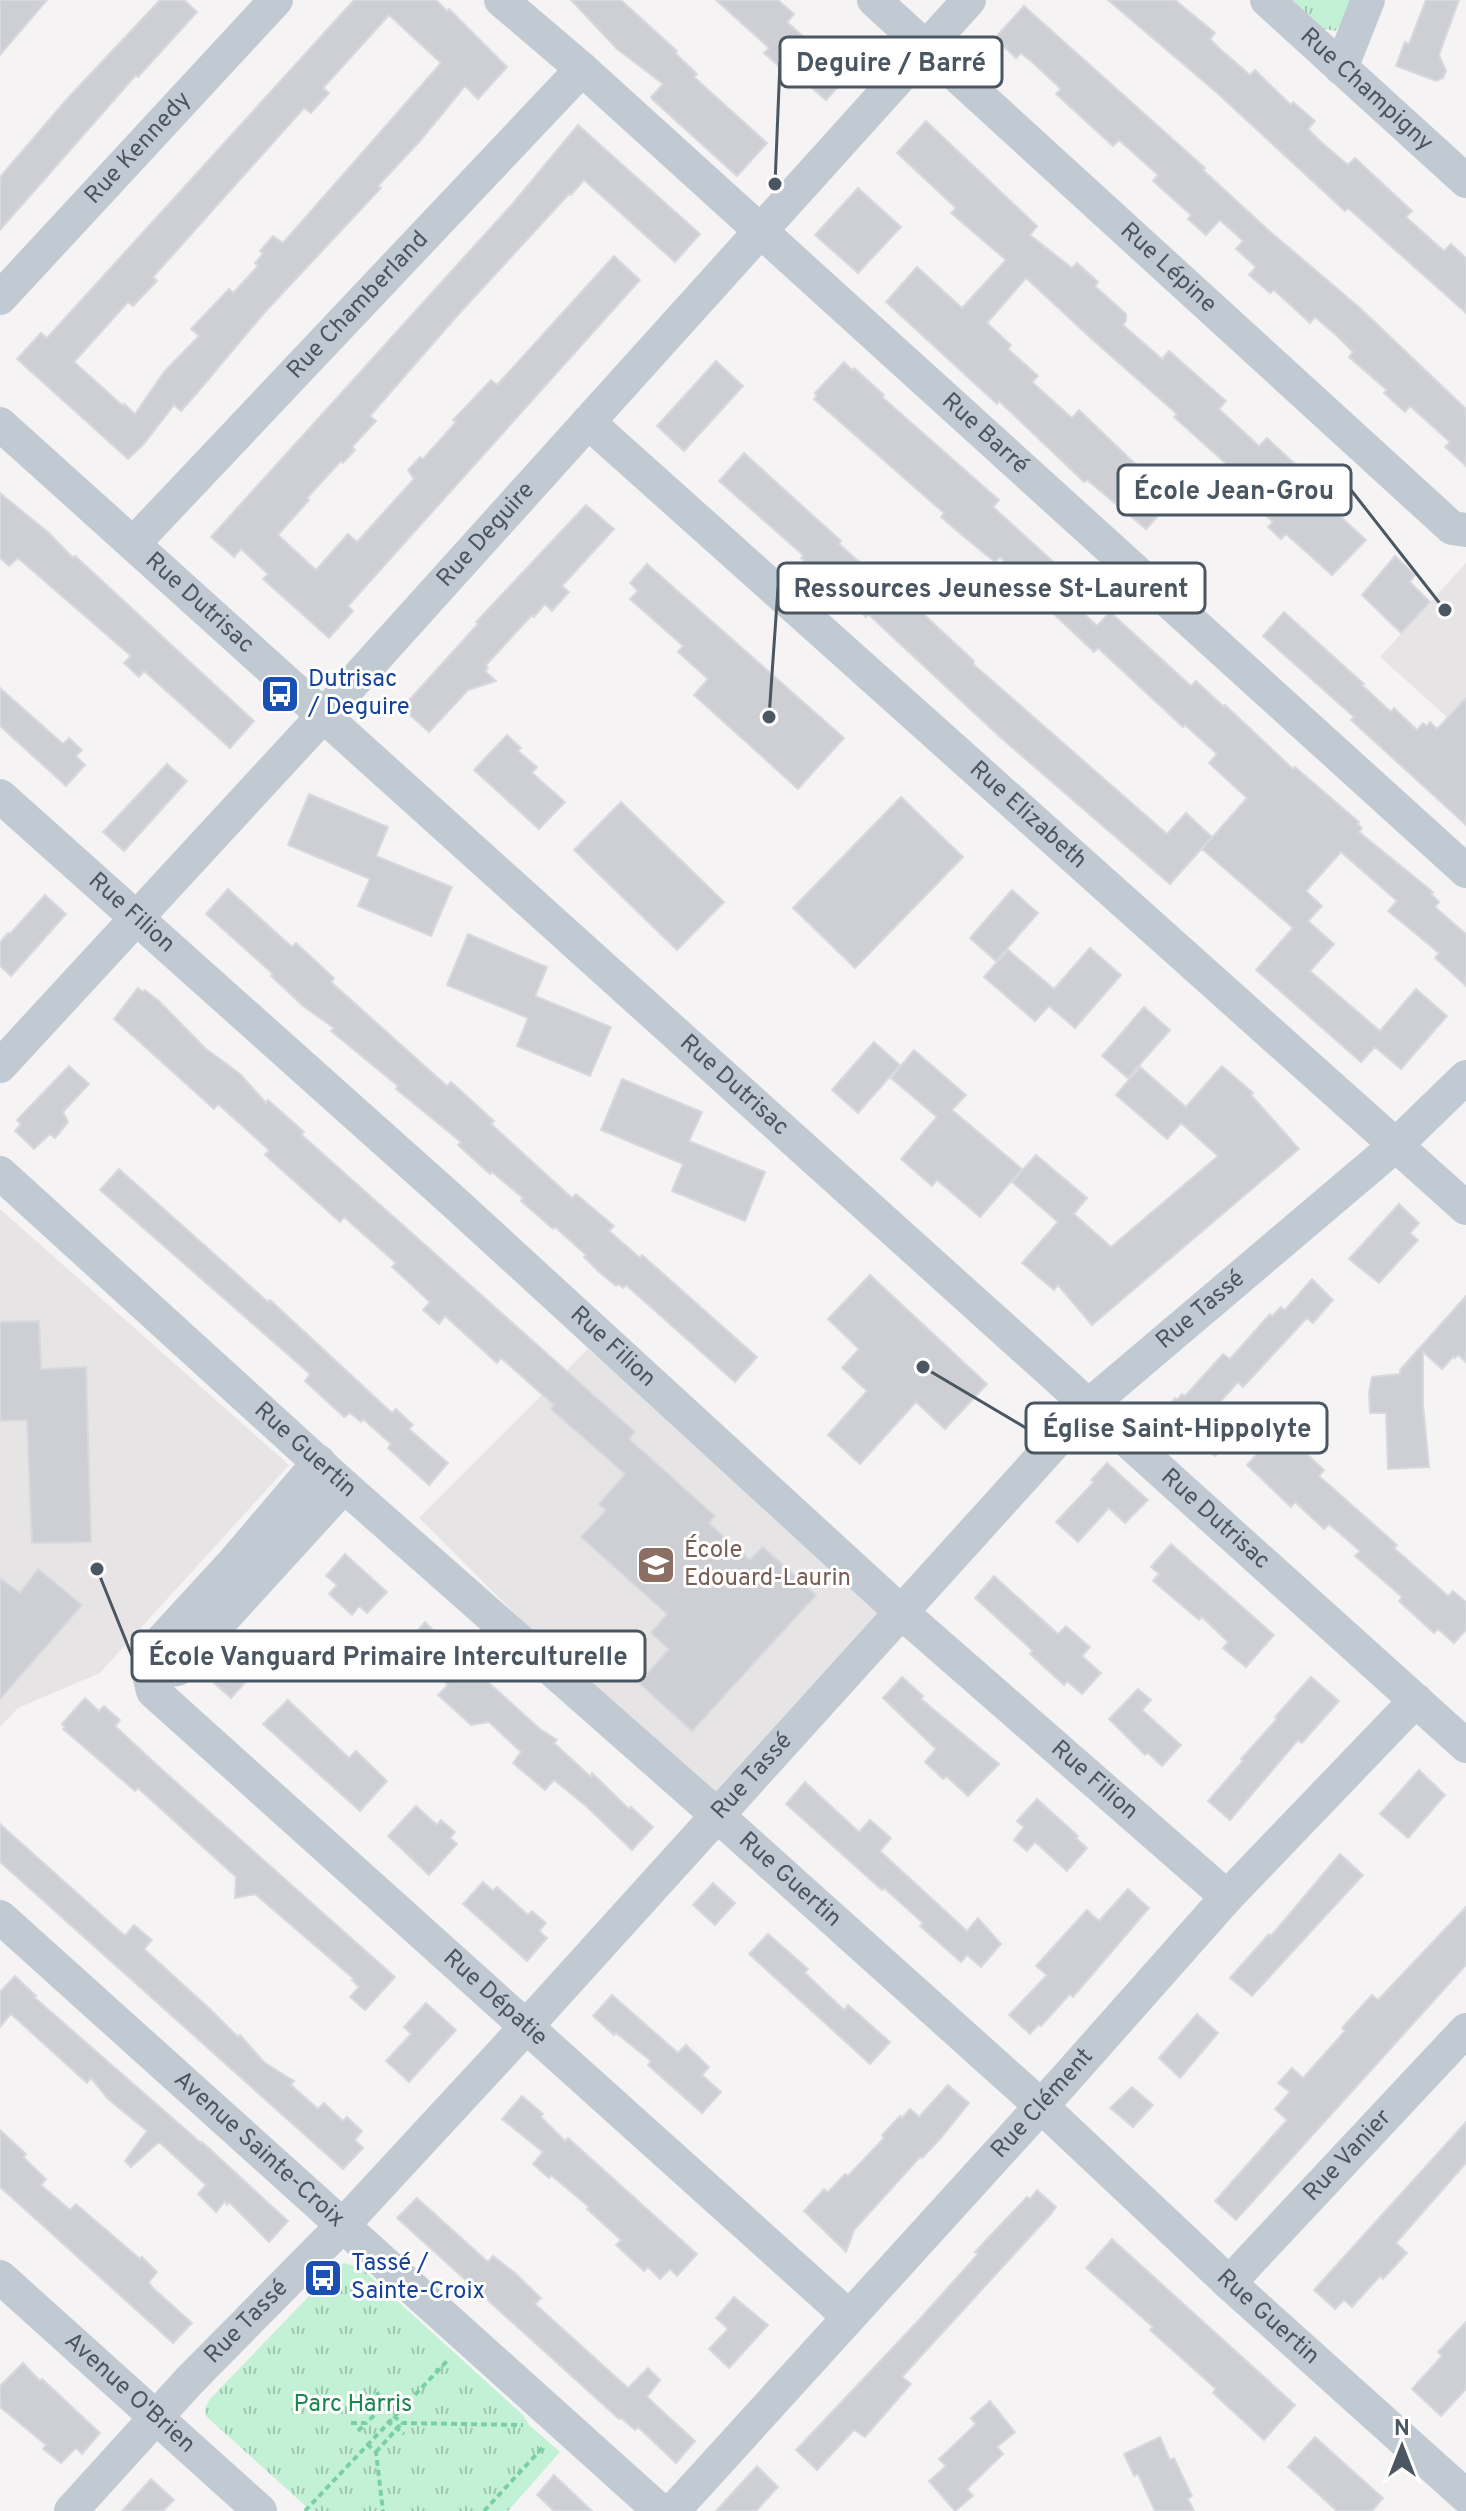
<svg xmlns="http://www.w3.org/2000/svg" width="1466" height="2511" viewBox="0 0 1466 2511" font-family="Overpass,sans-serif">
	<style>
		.education { fill: #e6e4e5 }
		.grass { fill: url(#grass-tufts) }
		.building { fill: #cdcfd5; stroke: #d7d9de; stroke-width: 2; fill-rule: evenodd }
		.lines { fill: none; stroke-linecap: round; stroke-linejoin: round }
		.path { stroke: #7ad0a6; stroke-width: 4; stroke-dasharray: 6 4; stroke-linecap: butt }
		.minor { stroke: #c1cad2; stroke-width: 34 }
		.labels { text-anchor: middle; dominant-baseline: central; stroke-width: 6; stroke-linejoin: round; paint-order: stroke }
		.street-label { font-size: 24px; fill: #4a5661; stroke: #fff }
		.transit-label { font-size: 24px; fill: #164399; stroke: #fff; text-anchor: start }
		.education-label { font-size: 24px; fill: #785e54; stroke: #fff; text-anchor: start }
		.park-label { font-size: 24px; fill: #17864f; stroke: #fff }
		.leader { fill: none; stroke: #4a5661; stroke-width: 3 }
		.callout-dot { fill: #4a5661; stroke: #fff; stroke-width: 3 }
		.callout { fill: #fff; stroke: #4a5661; stroke-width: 3 }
		.callout-label { font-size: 26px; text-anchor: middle; font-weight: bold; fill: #4a5661 }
	</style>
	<defs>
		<pattern id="grass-tufts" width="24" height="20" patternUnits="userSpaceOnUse" patternTransform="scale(2)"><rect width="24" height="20" fill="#c3f1d5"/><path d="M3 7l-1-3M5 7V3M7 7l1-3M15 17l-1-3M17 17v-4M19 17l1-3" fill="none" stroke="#a0c6b0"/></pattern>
	</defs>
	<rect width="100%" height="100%" fill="#f5f3f3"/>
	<!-- education -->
	<path class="education" d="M1466 563V734L1380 657Z
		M0 1209 289 1465 100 1673 18 1708 0 1727Z
		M588 1349 901 1612 718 1816 419 1518Z"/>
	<!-- grass -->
	<path class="grass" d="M1282 0H1356L1349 15 1335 31 1313 27Z
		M344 2263 360 2267 523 2415 529 2425 560 2452 508 2511H311L206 2416 205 2408 210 2399 337 2267Z"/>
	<!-- building -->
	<path class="building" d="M0 0H47L0 55Z
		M160 0H184L197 12 138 77 136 75 0 230V177L67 99Z
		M354 0H436L447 11 449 9 507 67 478 99 465 86 420 141 378 186 381 188 265 312 197 393 181 411 174 405 143 445 128 459 17 359 41 333 47 338ZM389 15 441 63 283 243 273 236 260 251 263 254 255 263 258 266 233 293 229 289 191 329 199 336 164 372 135 414 124 404 123 406 74 362 128 302 133 306 157 281 153 277 304 108 311 113 329 93 323 88Z
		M571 0H621L677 51 675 53 697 74 694 77 767 143 737 176 653 100 651 97 663 84 617 49Z
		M716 0H778L794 14 787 22 826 57 832 50 854 70 826 100 806 83 802 87 764 53 769 48Z
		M1108 0H1175L1215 33 1210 39 1220 49 1250 75 1255 70 1291 105 1293 102 1315 121 1308 129 1320 141 1348 165 1355 158 1412 211 1406 217 1444 251 1451 244 1466 258V313L1348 208 1345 211 1216 92Z
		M1426 0H1459L1439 55 1446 71 1443 78 1436 81 1396 66 1405 42 1409 44Z
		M1024 6 1205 168 1203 170 1267 229 1360 308 1466 409V466L1445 447 1450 442 1410 406 1405 412 1384 393 1387 390 1349 357 1353 352 1338 337 1315 317 1310 323 1274 290 1270 293 1249 275 1256 267 1236 249 1243 241 1220 220 1206 235 1188 219 1191 215 1153 181 1158 175 1119 140 1113 146 1056 94 1061 89 1032 62 1021 53 1016 58 995 38Z
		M926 121 1037 226 1030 235 1072 268 1077 263 1098 282 1095 286 1126 314V321L1123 325 1162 359 1169 351 1226 401 1219 409 1259 446 1267 438 1322 489 1317 495 1366 540 1332 575 1286 534 1281 539 1268 527 1273 522 1262 512 1270 503 1174 417 1177 414 1094 341 1026 278 987 323 1011 345 1008 349 1038 376 1032 382 1072 418 1079 410 1148 476 1142 484 1167 506 1146 529 1087 480 1084 482 999 401 997 404 886 302 917 267 962 308 1006 260 951 213 956 208 897 153Z
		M578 125 700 234 675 262 584 180 571 195 569 194 457 316 370 416 376 421 352 447 355 450 343 463 341 461 307 498 309 500 278 535 316 570 348 534 357 542 414 479 408 470 420 457 423 459 456 422 453 420 491 380 497 385 614 256 640 280 348 606 353 611 329 638 263 579 268 574 241 549 234 557 211 537 514 202Z
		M858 188 901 227 858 273 815 235Z
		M716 361 743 386 684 451 657 426Z
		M844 362 852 370 854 368 884 395 882 397 999 500 993 507 1080 586 1069 599 1097 626 1110 612 1191 686 1196 681 1224 707 1225 705 1293 769 1295 767 1359 822 1357 824 1362 828 1359 832 1433 892 1431 894 1439 902 1435 907 1466 934V986L1435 958 1439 953 1388 911 1397 901 1341 852 1306 891 1322 906 1308 921 1334 944 1310 971 1380 1031 1416 989 1447 1016 1401 1069 1375 1047 1361 1062 1256 970 1293 928 1202 849 1247 798 1209 763 1217 754 1185 725 1183 727 1098 648 1094 652 1039 600 1043 596 1025 580 1000 557 995 562 963 536 941 517 944 513 814 399 817 395 815 393Z
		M744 453 841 541 839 544 908 605 910 603 916 607 974 661 973 664 1167 834 1186 813 1212 837 1170 884 1000 737 868 614 866 617 801 558 803 555 719 481Z
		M0 493 49 533 73 558 75 556 254 721 230 748 144 671 139 677 124 663 131 656 18 558 9 566 0 558Z
		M586 505 614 529 562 586 569 592 552 611 545 604 534 617 532 615 486 665 488 668 485 671 496 681 468 690 429 732 402 708 478 624 476 622Z
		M1395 556 1415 575 1410 582 1430 602 1401 633 1362 595Z
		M647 564 844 738 798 789 694 695 708 679 678 652 683 646 630 599 638 591 630 583Z
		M1284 612 1364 684 1362 685 1391 712 1394 708 1417 730 1423 723 1427 726 1430 722 1437 729 1466 698V825L1351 720 1354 717 1263 636Z
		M0 688 63 744 69 738 82 750 76 756 85 765 66 786 0 726Z
		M507 735 521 748 518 751 537 767 532 773 565 802 539 829 474 770Z
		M167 764 187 781 124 851 103 832Z
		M309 794 388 827 376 856 452 887 431 936 358 906 370 879 288 845Z
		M901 797 963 857 855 968 793 908Z
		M621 802 724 902 677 950 574 850Z
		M228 889 292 947 296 943 334 978 331 982 447 1086 451 1082 494 1121 491 1124 572 1198 576 1194 614 1226 609 1231 640 1258 642 1255 757 1357 735 1382 626 1285 623 1288 618 1284 616 1286 598 1271 584 1257 586 1255 555 1227 553 1229 521 1201 523 1198 492 1172 490 1174 458 1145 461 1142 396 1089 398 1086 331 1031 334 1028 303 1006 271 976 273 974 206 914Z
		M1012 890 1038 913 996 961 970 938Z
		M45 895 66 914 11 976 0 966V942L8 933 10 934Z
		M468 934 547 967 535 996 611 1027 590 1076 517 1046 528 1018 447 985Z
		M1090 948 1121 975 1075 1028 1049 1006 1035 1021 984 977 1008 950 1054 989Z
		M138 988 143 992 145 990 159 1001 205 1048 240 1074 266 1103 268 1100 304 1132 301 1134 304 1137 635 1432 629 1439 715 1516 709 1523 750 1560 763 1547 816 1595 692 1731 639 1683 669 1649 651 1633 667 1614 581 1537 606 1510 599 1504 625 1474 551 1409 554 1405 501 1358 497 1363 445 1316 439 1324 423 1310 430 1302 392 1267 396 1263 344 1217 340 1222 265 1155 269 1150 218 1104 214 1109 114 1019Z
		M1144 1007 1170 1030 1128 1078 1102 1056Z
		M874 1042 900 1065 858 1113 832 1090Z
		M914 1050 966 1095 952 1110 1022 1169 980 1217 937 1180 932 1186 901 1159 937 1117 891 1078Z
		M69 1066 89 1084 63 1112 68 1122 55 1138 50 1134 34 1149 15 1131 21 1124 17 1120Z
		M1222 1066 1253 1093 1251 1095 1299 1149 1092 1325 1058 1285 1054 1290 1022 1263 1058 1222 1012 1182 1036 1155 1087 1198 1074 1214 1111 1247 1218 1156 1181 1123 1167 1139 1116 1095 1140 1067 1186 1107Z
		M622 1079 702 1112 689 1141 765 1172 745 1221 672 1191 683 1164 601 1130Z
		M119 1169 268 1302 270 1300 392 1413 396 1409 413 1425 409 1429 448 1463 429 1485 388 1448 391 1444 363 1419 361 1422 350 1413 344 1417 305 1381 310 1374 100 1190Z
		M1399 1204 1419 1223 1410 1233 1418 1240 1379 1283 1349 1259Z
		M870 1275 987 1384 945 1429 916 1402 860 1464 828 1435 867 1391 842 1368 859 1349 828 1319Z
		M1312 1279 1333 1300 1313 1323 1307 1318 1243 1387 1238 1382 1212 1411 1225 1422 1222 1425 1235 1434 1215 1456 1164 1412 1175 1398 1177 1400 1182 1394 1185 1396 1223 1354 1230 1359 1270 1314 1272 1316 1281 1307 1285 1310Z
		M1466 1296V1362L1458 1355 1455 1358 1454 1356 1442 1369 1423 1352V1404L1429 1467 1388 1469 1386 1413H1370L1369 1392 1372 1377 1400 1374V1370Z
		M39 1321 41 1369 86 1367 91 1542 32 1543 27 1420 0 1421V1322Z
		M1280 1429 1324 1470 1319 1476 1397 1545 1394 1548 1448 1596 1453 1591 1466 1602V1630L1454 1643 1438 1629 1434 1633 1399 1601 1402 1597 1355 1556 1360 1551 1329 1524 1324 1529 1295 1502 1291 1507 1247 1465Z
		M1107 1463 1148 1500 1125 1523 1109 1508 1078 1542 1056 1522 1094 1482 1091 1480Z
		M1171 1544 1274 1635 1246 1667 1223 1648 1228 1642 1202 1617 1199 1620 1153 1581 1159 1574 1151 1567Z
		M345 1554 387 1592 367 1613 359 1606 352 1615 329 1594 337 1585 326 1576Z
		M38 1569 82 1605 0 1699V1578L20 1593Z
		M994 1576 1058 1634 1066 1626 1090 1647 1082 1656 1101 1673 1082 1694 1067 1681 1064 1685 1030 1654 1033 1651 975 1598Z
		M425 1622 445 1643 540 1729 557 1740 554 1743 591 1777 592 1773 629 1809 631 1807 653 1827 632 1850 586 1806 554 1780 545 1790 513 1763 521 1752 489 1722 471 1725 438 1695 448 1685 405 1645Z
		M230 1652 253 1674 231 1698 207 1677Z
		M902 1677 923 1696 921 1699 999 1764 968 1796 946 1776 943 1779 925 1762 936 1749 883 1698Z
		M1311 1677 1339 1701 1302 1743 1298 1740 1230 1820 1208 1801 1243 1761 1241 1759 1277 1719 1275 1717Z
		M1138 1689 1151 1700 1142 1710 1181 1745 1162 1766 1148 1753 1145 1755 1109 1719Z
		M85 1698 99 1711 104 1706 120 1720 115 1726 158 1766 395 1977 365 2010 350 1997 359 1987 352 1980 354 1979 255 1894 235 1898 236 1877 138 1788 135 1791 63 1729 65 1727 62 1724Z
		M288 1700 349 1758 356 1751 387 1781 360 1811 263 1724Z
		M1419 1770 1445 1795 1408 1838 1380 1814Z
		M805 1782 859 1832 870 1820 891 1838 880 1851 967 1931 978 1918 1001 1944 981 1967 967 1955 961 1962 920 1926 923 1923 884 1888 882 1890 786 1804Z
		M1037 1799 1078 1836 1076 1838 1087 1848 1067 1871 1035 1842 1027 1851 1014 1840 1024 1827 1017 1821Z
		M416 1806 437 1825 441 1820 455 1832 450 1838 457 1844 429 1875 388 1836Z
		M0 1824 125 1936 134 1925 152 1940 144 1949 211 2010 238 2037 240 2035 265 2063 294 2081 291 2085 318 2109 324 2103 343 2121 347 2117 362 2131 355 2140 363 2148 343 2169 0 1862Z
		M1340 1854 1363 1875 1252 1996 1230 1978 1269 1934 1271 1936Z
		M483 1882 493 1891 497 1887 528 1915 532 1911 546 1923 539 1931 547 1938 527 1961 463 1904Z
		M713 1883 735 1903 715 1925 693 1905Z
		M1128 1889 1149 1908 1073 1997 1070 1994 1041 2026 1039 2024 1030 2034 1009 2015 1047 1975 1036 1966 1087 1910 1099 1921Z
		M1466 1907V1965L1236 2220 1215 2201 1287 2120 1275 2109 1290 2092 1278 2083 1292 2068 1303 2078 1345 2031 1342 2028 1372 1995 1378 2000Z
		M768 1934 808 1969 805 1973 844 2010 848 2005 890 2042 870 2064 749 1954Z
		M15 1976 36 1996 34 1997 201 2143 202 2142 288 2221 269 2242 229 2202 227 2205 225 2201 216 2212 198 2194 206 2185 159 2142 131 2167 125 2161 147 2131 108 2099 91 2078 87 2083 11 2014 0 2027V1992Z
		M612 1995 678 2053 686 2045 709 2067 702 2075 721 2092 702 2113 648 2065 651 2061 616 2033 614 2035 593 2016Z
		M426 2003 456 2030 409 2082 386 2061 411 2034 404 2027Z
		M1197 2014 1218 2033 1180 2078 1159 2058Z
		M948 2085 969 2103 941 2138 922 2158 920 2157 854 2230 846 2252 804 2211 824 2189 828 2192 845 2174 848 2176 884 2138 882 2135 900 2116 902 2118 910 2109 919 2117Z
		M1132 2087 1153 2105 1133 2127 1110 2108Z
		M522 2096 543 2114 541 2117 565 2141 568 2138 697 2254 677 2276 670 2269 660 2279 648 2267 644 2271 616 2245 621 2240 587 2209 589 2207 551 2175 549 2178 533 2164 543 2152 502 2119Z
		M1466 2122V2163L1396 2243 1407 2253 1383 2279 1380 2276 1352 2307 1344 2300 1335 2309 1314 2290Z
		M0 2130 26 2154 23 2157 46 2179 41 2185 70 2210 76 2204 140 2259 142 2257 157 2272 149 2282 152 2287 192 2323 173 2343 0 2187Z
		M1037 2190 1056 2207 1051 2214 902 2377 911 2384 865 2437 854 2430 817 2470 796 2450 918 2321 978 2254 975 2252 987 2239 1027 2197 1030 2199Z
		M417 2198 488 2262 493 2256 515 2273 541 2298 535 2304 628 2388 648 2368 660 2380 647 2397 695 2441 676 2463 638 2427 635 2430 621 2418 619 2419 397 2218Z
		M1112 2239 1295 2405 1264 2440 1213 2393 1216 2389 1150 2330 1153 2327 1086 2268Z
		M734 2297 768 2325 729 2368 709 2349 728 2329 716 2318Z
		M1466 2322V2389L1441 2416 1412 2389 1442 2356 1438 2352Z
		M23 2363 40 2381 42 2379 100 2433 82 2454 76 2448 61 2463 43 2449 46 2445 0 2407V2386Z
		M990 2401 1015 2432 997 2447 1003 2454 967 2489 973 2496 955 2511 929 2481 946 2466 939 2459 976 2424 971 2418Z
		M1160 2437 1170 2460 1174 2458 1192 2496 1188 2499 1194 2511H1155L1138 2474 1134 2476 1124 2454Z
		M1315 2437 1383 2498 1372 2511H1337L1288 2467Z
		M757 2466 778 2487 756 2511H716Z
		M554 2475 592 2511H554L537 2495Z
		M151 2479 174 2500 163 2511H122Z"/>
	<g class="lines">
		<!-- path -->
		<path class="path" d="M377 2392 383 2407 402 2423 523 2425
			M387 2421 404 2434
			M351 2423H366L383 2407
			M358 2431 366 2423
			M367 2444 376 2452 383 2511
			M376 2452 402 2423
			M305 2511 449 2359
			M484 2511 545 2445"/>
		<!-- minor -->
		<g class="minor">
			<path id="s1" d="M501 0 582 69 1466 871"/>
			<path id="s2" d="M874 0 1452 528 1466 530"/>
			<path id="s3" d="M1267 0 1466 181"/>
			<path d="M1341 68 1368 0"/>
			<path id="s4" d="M0 298 276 0"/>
			<path id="s5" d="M588 422 1466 1208"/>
			<path id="s6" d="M0 424 1466 1746"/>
			<path id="s7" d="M133 544 582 69"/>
			<path id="s8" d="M0 796 454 1202 901 1612 1227 1897"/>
			<path id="s9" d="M0 1066 323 716 969 0"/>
			<path id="s10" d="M0 1173 344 1486 718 1816 1041 2106 1229 2283 1466 2496"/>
			<path id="s11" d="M319 1462 234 1562 154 1649 149 1674 153 1691 848 2316"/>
			<path d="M149 1674 177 1669 344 1486"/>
			<path id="s12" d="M0 1917 660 2511"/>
			<path id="s13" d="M0 2277 260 2511"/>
			<path id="s14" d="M1229 2283 1466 2030"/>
			<path id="s15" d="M71 2511 189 2381 343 2225 504 2051 1087 1407 1396 1145 1466 1077"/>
			<path id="s16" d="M673 2511 1063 2082 1227 1897 1416 1700"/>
		</g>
	</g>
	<!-- icons -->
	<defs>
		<symbol id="bus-square" viewBox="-11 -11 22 22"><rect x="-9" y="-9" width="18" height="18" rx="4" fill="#1a4fb4" stroke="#fff"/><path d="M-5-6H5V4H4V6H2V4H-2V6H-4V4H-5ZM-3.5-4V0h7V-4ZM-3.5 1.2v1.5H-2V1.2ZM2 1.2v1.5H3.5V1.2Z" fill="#fff"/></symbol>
		<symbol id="school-square" viewBox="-11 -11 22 22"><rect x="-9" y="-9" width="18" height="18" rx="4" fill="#8d6e63" stroke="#fff"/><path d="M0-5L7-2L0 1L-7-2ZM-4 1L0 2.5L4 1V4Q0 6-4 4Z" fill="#fff"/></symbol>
	</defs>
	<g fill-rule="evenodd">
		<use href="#bus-square" x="258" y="672" width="44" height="44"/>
		<use href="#school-square" x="634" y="1543" width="44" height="44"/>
		<use href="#bus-square" x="301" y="2256" width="44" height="44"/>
	</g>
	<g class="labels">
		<!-- street labels -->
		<g class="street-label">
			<text stroke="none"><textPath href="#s3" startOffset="134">Rue Champigny</textPath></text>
			<text stroke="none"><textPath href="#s4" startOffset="204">Rue Kennedy</textPath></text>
			<text stroke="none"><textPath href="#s2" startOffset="398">Rue Lépine</textPath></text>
			<text stroke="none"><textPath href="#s7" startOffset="328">Rue Chamberland</textPath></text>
			<text stroke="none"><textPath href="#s1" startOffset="650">Rue Barré</textPath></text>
			<text stroke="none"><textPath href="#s9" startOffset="720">Rue Deguire</textPath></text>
			<text stroke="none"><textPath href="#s6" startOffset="268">Rue Dutrisac</textPath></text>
			<text stroke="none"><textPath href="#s5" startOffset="590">Rue Elizabeth</textPath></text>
			<text stroke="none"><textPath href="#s8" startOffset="176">Rue Filion</textPath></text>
			<text stroke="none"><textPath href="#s6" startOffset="988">Rue Dutrisac</textPath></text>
			<text stroke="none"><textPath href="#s15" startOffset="1650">Rue Tassé</textPath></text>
			<text stroke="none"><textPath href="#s8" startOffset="824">Rue Filion</textPath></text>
			<text stroke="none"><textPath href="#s10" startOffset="412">Rue Guertin</textPath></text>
			<text stroke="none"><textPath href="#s6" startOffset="1636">Rue Dutrisac</textPath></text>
			<text stroke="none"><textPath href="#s15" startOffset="1002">Rue Tassé</textPath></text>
			<text stroke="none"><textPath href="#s8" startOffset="1472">Rue Filion</textPath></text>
			<text stroke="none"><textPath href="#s10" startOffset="1060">Rue Guertin</textPath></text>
			<text stroke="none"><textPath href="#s11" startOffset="752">Rue Dépatie</textPath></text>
			<text stroke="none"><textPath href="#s16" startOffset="550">Rue Clément</textPath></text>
			<text stroke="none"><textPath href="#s12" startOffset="348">Avenue Sainte-Croix</textPath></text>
			<text stroke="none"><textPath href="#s14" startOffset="174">Rue Vanier</textPath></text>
			<text stroke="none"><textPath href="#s10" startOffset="1708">Rue Guertin</textPath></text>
			<text stroke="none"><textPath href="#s15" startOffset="258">Rue Tassé</textPath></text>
			<text stroke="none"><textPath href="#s13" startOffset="174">Avenue O'Brien</textPath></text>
		</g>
		<!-- transit labels -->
		<g class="transit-label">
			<text x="308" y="680">Dutrisac<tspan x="308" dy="28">/ Deguire</tspan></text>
			<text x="351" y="2264">Tassé /<tspan x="351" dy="28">Sainte-Croix</tspan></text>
		</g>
		<!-- education labels -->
		<g class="education-label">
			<text x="684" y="1551">École<tspan x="684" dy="28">Edouard-Laurin</tspan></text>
		</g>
		<!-- park labels -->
		<g class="park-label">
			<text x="353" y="2405">Parc Harris</text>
		</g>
	</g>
	<!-- callouts -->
	<path class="leader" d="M775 184L780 62M1445 610L1351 490M769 717L778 588M923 1367L1026 1428M97 1569L132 1656"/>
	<g class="callout-dot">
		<circle cx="775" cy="184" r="8"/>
		<circle cx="1445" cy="610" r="8"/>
		<circle cx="769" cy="717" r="8"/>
		<circle cx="923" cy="1367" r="8"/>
		<circle cx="97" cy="1569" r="8"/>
	</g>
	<g class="callout">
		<rect x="780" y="37" width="222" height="50" rx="8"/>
		<rect x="1118" y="465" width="233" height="50" rx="8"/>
		<rect x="778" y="563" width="427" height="50" rx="8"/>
		<rect x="1026" y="1403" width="301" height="50" rx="8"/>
		<rect x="132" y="1631" width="513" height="50" rx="8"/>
	</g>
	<g class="callout-label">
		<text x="891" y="71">Deguire / Barré</text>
		<text x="1234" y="499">École Jean-Grou</text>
		<text x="991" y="597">Ressources Jeunesse St-Laurent</text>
		<text x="1177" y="1437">Église Saint-Hippolyte</text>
		<text x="388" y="1665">École Vanguard Primaire Interculturelle</text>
	</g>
	<!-- north arrow -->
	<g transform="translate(1402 2447)" stroke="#ffffff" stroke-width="6" paint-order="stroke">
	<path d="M0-6L14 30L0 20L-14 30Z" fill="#4a5661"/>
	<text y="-12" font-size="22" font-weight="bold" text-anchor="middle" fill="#4a5661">N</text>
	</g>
</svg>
